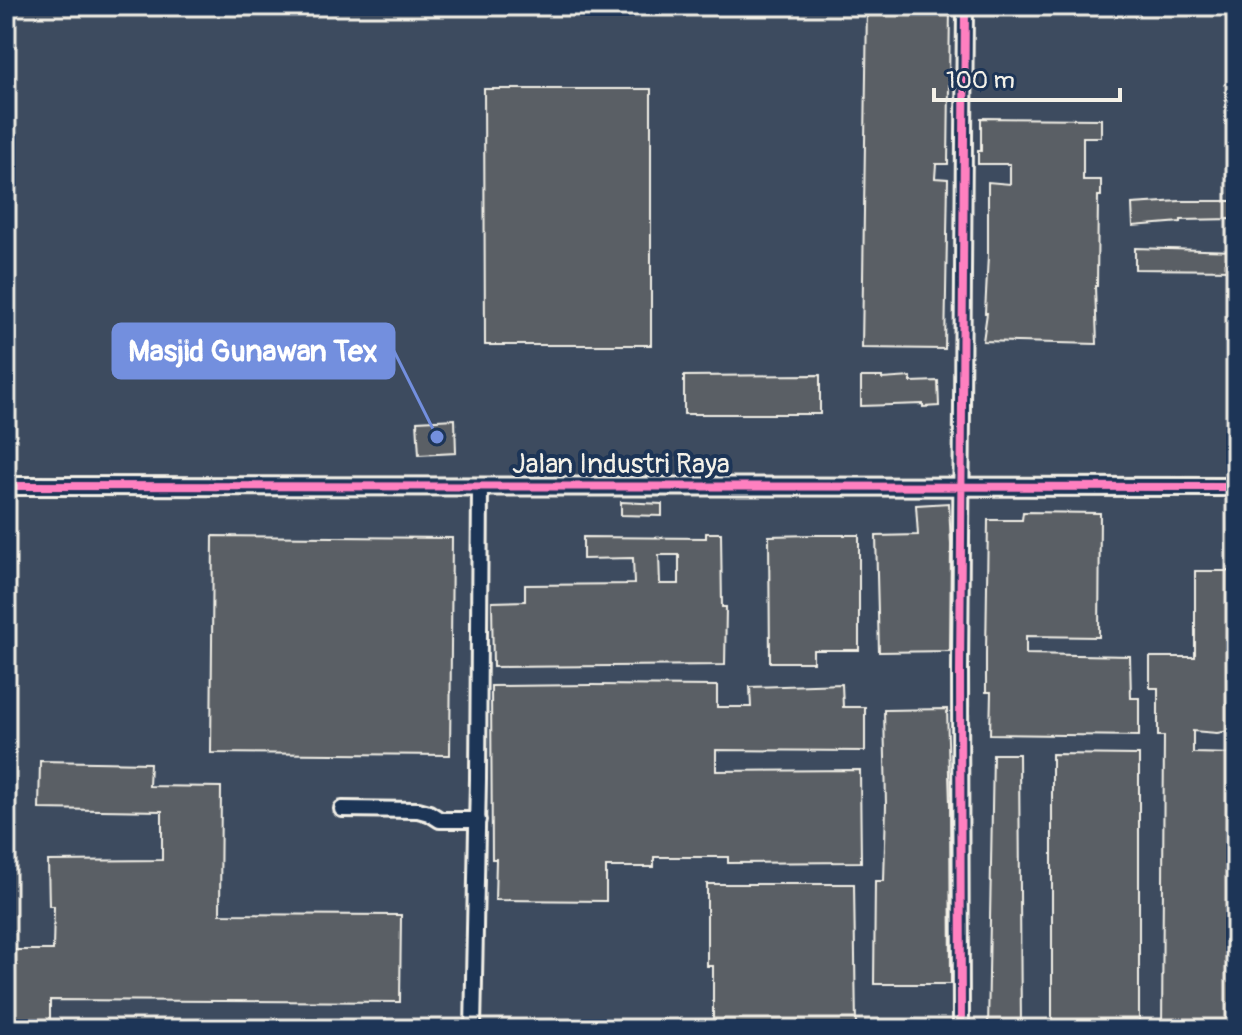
<svg xmlns="http://www.w3.org/2000/svg" width="1242" height="1035" viewBox="0 0 1242 1035" font-family="Pangolin,sans-serif">
	<style>
		.built { fill: #3c4b5e }
		.building { fill: #5a5f65; stroke: #f4f1e8; stroke-width: 2; fill-rule: evenodd }
		.lines { fill: none; stroke-linecap: round; stroke-linejoin: round }
		.minor-casing { stroke: #f4f1e8; stroke-width: 20 }
		.tertiary-casing { stroke: #f4f1e8; stroke-width: 22 }
		.minor { stroke: #1d3557; stroke-width: 14 }
		.tertiary { stroke: #1d3557; stroke-width: 16 }
		.cycleway-casing { stroke: #1d3557; stroke-width: 13 }
		.cycleway { stroke: #ff80c0; stroke-width: 8 }
		.labels { text-anchor: middle; dominant-baseline: central; stroke-width: 8; stroke-linejoin: round; paint-order: stroke }
		.street-label { font-size: 28px; fill: #f4f1e8; stroke: #1d3557 }
		.leader { fill: none; stroke: #738fde; stroke-width: 3 }
		.callout-dot { fill: #738fde; stroke: #1d3557; stroke-width: 3 }
		.callout { fill: #738fde; stroke: #738fde; stroke-width: 3 }
		.callout-label { font-size: 30px; text-anchor: middle; font-weight: bold; fill: #fff }
	</style>
	<rect width="100%" height="100%" fill="#2f425b"/>
	<filter id="ink" filterUnits="userSpaceOnUse"><feTurbulence type="fractalNoise" baseFrequency=".0125" numOctaves="2"/><feDisplacementMap in="SourceGraphic" scale="16" xChannelSelector="R" yChannelSelector="G"/><feConvolveMatrix kernelMatrix="1 2 1 2 8 2 1 2 1" color-interpolation-filters="sRGB"/></filter>
	<g filter="url(#ink)">
		<!-- built -->
		<path class="built" d="M6 6H1236V1029H6Z"/>
		<!-- building -->
		<path class="building" d="M867 6H950L948 164H936L935 178 948 179 945 349 862 348Z
			M484 89H651V345H485Z
			M981 118 1101 119V137H1083V180H1101V196H1098L1097 286H1095L1097 344 983 341 987 313H985L988 255V182L1010 184V164H978V151H981Z
			M1180 201H1233L1234 219 1181 220V222L1133 226 1132 204Z
			M1135 248 1236 251V270L1135 269Z
			M820 375V414H684V376Z
			M861 377H882V379L911 377V382L938 381 939 406 923 407V404L861 406Z
			M455 419 456 453 419 455 417 421Z
			M621 502 662 504V516L621 515Z
			M949 503 951 545 950 651 879 652 876 536 918 535 916 505Z
			M1023 512 1100 513 1099 637 1026 636V654L1130 656 1131 698H1139V736L990 734 991 692H986V653L988 520H1022Z
			M706 533H721L722 607H726L725 665 493 667 492 602 525 601V585L634 584 633 558 583 559V537L706 538ZM659 555H679V584H660Z
			M814 535H859V650H813V662H770L769 536Z
			M213 536 452 538 450 755 211 753Z
			M1195 571H1236V730L1217 733 1193 731V753L1236 754V1029H1162L1164 736H1158V688H1150V657H1195Z
			M842 684 843 707H865V751L716 750V771L860 770 861 862 728 863V857H654V867H606V901L495 900 496 859H492L491 686 591 685 717 686V707H751L750 687Z
			M947 709 950 805 951 984H874L875 881H884L886 805 884 710Z
			M993 754H1019L1021 1029H988Z
			M1052 754 1139 755V1029H1052Z
			M40 761 150 763 149 786 221 787 220 914 401 915 400 1002 50 1000V1029H7L6 950H53L54 906H49L48 861 162 860V811L39 809Z
			M707 884H854L856 1027 713 1029V966H707Z"/>
		<g class="lines">
			<defs>
				<path id="minor" d="M342 809 418 810 429 813 440 820H478
					M473 1029 478 779 480 486
					M961 1029 960 672 965 6"/>
				<path id="tertiary" d="M6 486 1236 487"/>
			</defs>
			<!-- minor casing -->
			<use href="#minor" class="minor-casing"/>
			<!-- tertiary casing -->
			<use href="#tertiary" class="tertiary-casing"/>
			<!-- minor -->
			<use href="#minor" class="minor"/>
			<!-- tertiary -->
			<use href="#tertiary" class="tertiary"/>
			<defs>
				<path id="cycleway" d="M6 486 1236 487
					M961 1029 960 672 965 6"/>
			</defs>
			<!-- cycleway casing -->
			<use href="#cycleway" class="cycleway-casing"/>
			<!-- cycleway -->
			<use href="#cycleway" class="cycleway"/>
		</g>
	</g>
	<g class="labels">
		<!-- street labels -->
		<g class="street-label">
			<text x="621" y="464">Jalan Industri Raya</text>
		</g>
	</g>
	<!-- callouts -->
	<path class="leader" d="M437 437L394 351"/>
	<circle class="callout-dot" cx="437" cy="437" r="8"/>
	<rect class="callout" x="113" y="324" width="281" height="54" rx="8"/>
	<g class="callout-label">
		<text x="253" y="361">Masjid Gunawan Tex</text>
	</g>
	<!-- margin -->
	<rect width="1242" height="1035" fill="none" stroke="#1d3557" stroke-width="32"/>
	<rect x="16" y="16" width="1210" height="1003" fill="none" stroke="#f4f1e8" stroke-width="3" filter="url(#ink)"/>
	<!-- scale -->
	<path d="M934 88v12h186v-12" fill="none" stroke="#f4f1e8" stroke-width="4"/>
	<text x="946" y="88" font-size="24" fill="#f4f1e8" stroke="#1d3557" stroke-width="6" paint-order="stroke">100 m</text>
</svg>
